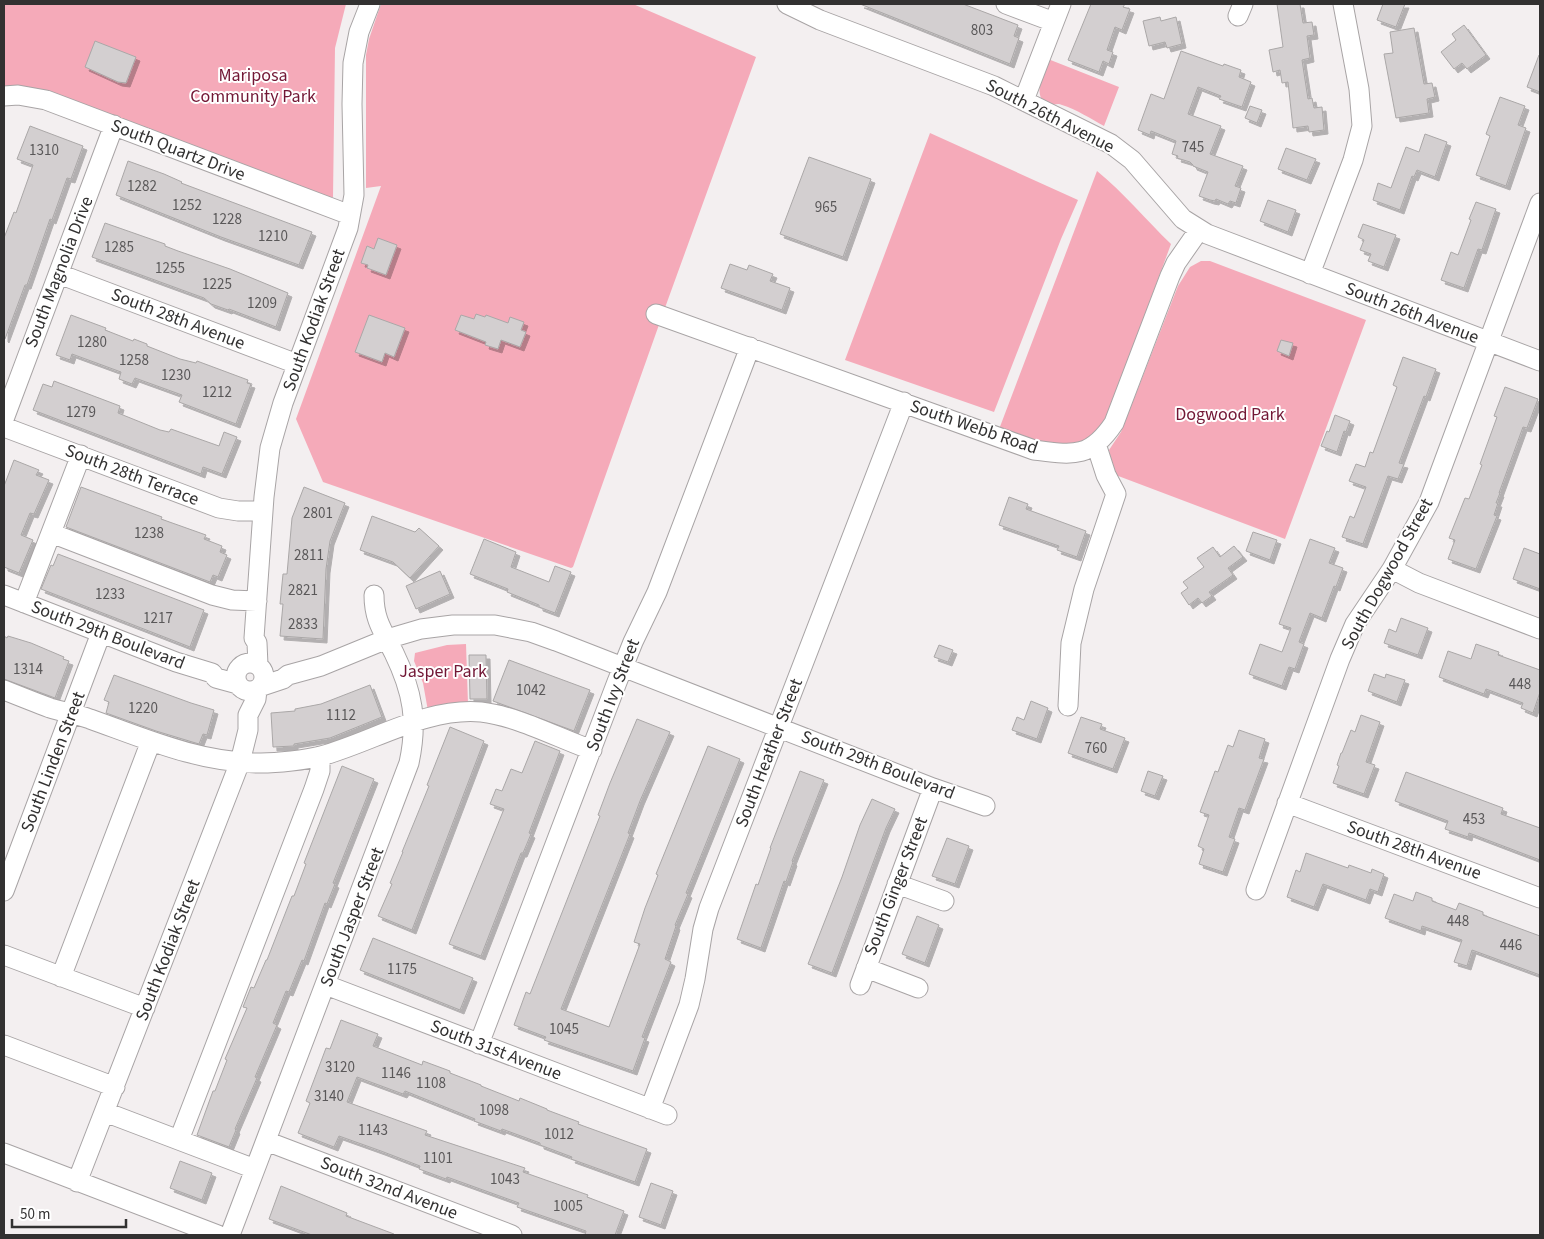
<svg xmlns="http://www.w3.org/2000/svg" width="1544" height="1239" viewBox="0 0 1544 1239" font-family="'Source Sans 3',sans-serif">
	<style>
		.green { fill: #f5aab9 }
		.building { fill: #d3cfd0; stroke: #aaa7a7; filter: url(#shadow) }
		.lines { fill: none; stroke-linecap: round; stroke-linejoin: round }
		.minor-casing { stroke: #a8a4a5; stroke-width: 21 }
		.minor { stroke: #fff; stroke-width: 19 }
		.labels { text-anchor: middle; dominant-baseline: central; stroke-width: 4; stroke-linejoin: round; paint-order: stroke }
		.number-label { font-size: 15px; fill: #5a5859 }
		.park-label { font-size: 18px; fill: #721735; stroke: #fff }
		.street-label { font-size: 18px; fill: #323131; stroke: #fff }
	</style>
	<defs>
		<filter id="shadow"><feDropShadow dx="4" dy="4" stdDeviation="0" flood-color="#0004"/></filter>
	</defs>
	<rect width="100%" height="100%" fill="#f3eff0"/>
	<!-- green -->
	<path class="green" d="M4 4H346L335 48 333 197 324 198 4 92Z
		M381 4H633L756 57 666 305 573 567 571 568 323 482 296 419 381 186 366 188V55L369 39Z
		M1048 59 1119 87 1104 126C1091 119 1076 109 1062 105 1058 103 1054 105 1050 105 1030 100 1044 70 1048 59Z
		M930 133 1078 200 1061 239 994 412 845 360Z
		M1097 171C1124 193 1146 220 1171 244L1103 428 1085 442 1042 445 998 432Z
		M1201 261H1210L1366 320 1285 539 1113 474 1109 450 1121 432 1178 286 1190 267Z
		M466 644 468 704 428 711 423 683 414 661 415 653 447 645Z"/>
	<!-- building -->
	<path class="building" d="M860 4H963L1018 25 1014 36 1019 38 1010 64Z
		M1091 4H1125L1123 7 1130 9 1122 30 1115 27 1107 50 1113 52 1109 64 1103 61 1099 72 1068 60Z
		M1277 4H1300L1303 23 1312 22 1314 35 1307 36 1310 58 1302 60 1308 99 1312 98 1314 108 1322 107 1324 130 1309 132 1308 126 1293 128 1288 82 1282 83 1280 70 1273 72 1269 50 1283 47Z
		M1383 4H1405L1396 27 1377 20Z
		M1160 17 1161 21 1176 17 1182 44 1167 48 1165 42 1149 46 1143 21Z
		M1464 25 1486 55 1467 69 1462 63 1454 69 1441 52 1456 40 1452 34Z
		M1414 28 1424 84 1432 83 1435 97 1427 99 1429 113 1396 118 1384 54 1393 53 1390 32Z
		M95 41 136 57 126 83 118 82 85 67Z
		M1181 51 1223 66 1224 64 1241 70 1239 77 1251 82 1242 107 1219 99 1221 96 1198 87 1188 114 1221 126 1210 154 1243 166 1235 186 1241 188 1236 203 1230 201 1228 204 1216 199 1215 201 1210 200 1199 196 1208 172 1193 166V165L1190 162 1177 158 1178 156 1172 154 1176 141 1151 131 1150 135 1138 130 1151 94 1164 99Z
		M1539 55 1540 56V92L1527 87Z
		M1500 97 1525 106 1518 125 1526 128 1506 186 1476 175 1490 136 1486 134Z
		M1250 106 1262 110 1257 123 1245 118Z
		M30 126 83 146 71 179 67 178 52 220 50 219 27 285H25L5 339 4 338V238L14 212 16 213 33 165 17 159Z
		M1425 134 1447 142 1435 177 1417 170 1414 177 1412 176 1400 210 1373 200 1378 183 1391 188 1406 147 1419 152Z
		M1286 148 1316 159 1307 180 1278 169Z
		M809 157 871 179 843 257 780 234Z
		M128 161 164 174 182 182 181 183 312 232 299 265 221 237 116 195Z
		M1268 200 1296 210 1288 232 1260 221Z
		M1476 202 1496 209 1482 250 1478 249 1464 288 1441 280 1451 252 1458 255 1471 220 1469 219Z
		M105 223 165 244V246L178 251 230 269 288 293 276 327 229 309 228 310 211 304 204 298 92 257Z
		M1363 224 1396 235 1384 267 1368 261 1371 254 1360 250 1364 240 1358 237Z
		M378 238 397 245 386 275 367 268 368 265 361 263 367 246 374 249Z
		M730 264 747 270 749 265 773 274 770 281 790 288 782 310 721 288Z
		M476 314 485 317 486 315 508 323 510 317 524 322 521 330 526 332 520 347 501 340 498 349 485 345 486 342 455 330 461 315 474 319Z
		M71 315 106 328 105 330 133 341 134 339 147 344V346L180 359 196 363 197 361 248 380 247 383 251 384 236 424 179 402 182 395 135 378 132 384 119 379 121 372 72 354 70 360 56 355Z
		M369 315 405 328 394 357 385 353 382 362 355 352Z
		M1281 340 1293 343 1289 356 1277 351Z
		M1403 357 1436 369 1426 397 1424 396 1399 463 1404 464 1398 479 1388 476 1363 544 1342 537 1350 516 1354 518 1366 487 1349 481 1356 464 1365 467 1370 452 1373 453 1397 387 1393 385Z
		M54 381 120 406 118 413 160 430 169 432 171 429 219 446 224 432 237 437 222 474 203 467 201 474 33 410 43 384 52 387Z
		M1505 387 1538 399 1527 428 1523 427 1499 493H1500L1496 503H1498L1494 515 1497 516 1476 569 1448 559 1455 540 1449 538 1465 498 1469 499 1482 465 1480 464 1497 417 1494 416Z
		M1335 415 1350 421 1346 432 1344 431 1337 452 1321 446 1327 431 1329 432Z
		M14 460 39 470 36 475 49 480 34 514 30 513 21 535 33 540 19 573 4 567V486Z
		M81 487 162 517 161 519 206 535 204 539 222 546 220 552 227 555 218 577 213 575 210 582 66 527Z
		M304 487 345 503 330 541 326 569 323 639 280 636 283 604H280L283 574H287L292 518Z
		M1009 497 1028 504 1026 509 1086 531 1077 557 1057 550 1059 546 999 525Z
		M372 516 415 532 419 528 439 546 410 578 393 562 360 550Z
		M1253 532 1277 540 1270 560 1246 551Z
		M484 539 516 552 511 567 549 582 555 566 571 572 555 613 539 607V605L507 592 508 589 470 574Z
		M1310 539 1335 548 1329 563 1343 568 1336 587 1334 586 1322 618 1310 613 1299 642 1304 644 1295 669 1289 667 1282 686 1249 674 1260 644 1282 652 1291 628 1279 624Z
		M1234 546 1243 557 1228 568 1233 575 1209 592 1212 596 1202 603 1198 598 1189 605 1181 593 1188 588 1183 582 1204 567 1197 558 1213 547 1220 557Z
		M1524 548 1540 554V589L1513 579Z
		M58 554 204 610 190 647 41 589 51 565 53 566Z
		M440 571 450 594 416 609 406 586Z
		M1401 618 1428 628 1418 655 1384 643 1389 629 1396 632Z
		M4 636 7 638 8 636 31 643 64 657 63 659 69 661 55 698 4 679Z
		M1476 644 1499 652 1498 655 1540 670V692L1533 713 1521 708 1523 703 1486 689 1484 694 1439 677 1448 651 1471 659Z
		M939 645 953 650 948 662 934 657Z
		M469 655H486L487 699H470Z
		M509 660 590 690 574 731 493 701Z
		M1374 674 1385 678 1386 674 1405 680 1397 702 1368 691Z
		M114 675 191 703 214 710 207 735 203 734 199 744 156 731 106 713 109 702 104 700Z
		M370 685 382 717 330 738 294 744V746L273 747 271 713 295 711V709L321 704Z
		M1031 701 1048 708 1037 739 1012 730 1017 717 1024 720Z
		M1361 715 1380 722 1366 762 1375 765 1364 794 1333 783 1339 766 1337 765 1341 753H1342L1351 730 1355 732Z
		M1081 717 1102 724 1100 729 1125 738 1113 769 1068 753Z
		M637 719 670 732 640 801 628 833 630 834 561 1009 609 1027 640 944 634 942 645 908 658 875 656 874 708 746 740 759 686 893 688 894 675 925 676 926 665 959 671 962 642 1037 645 1038 633 1071 544 1040 546 1037 514 1025 526 992 530 994 600 816 598 815 610 783Z
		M450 727 484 741 412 930 378 916 392 884 390 883 403 852H402L429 786 427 785Z
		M1239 730 1265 739 1259 758 1264 759 1245 810 1239 808 1229 837 1235 839 1223 872 1199 864 1204 849 1198 846 1209 815 1200 812 1215 771 1218 772 1228 745 1233 747Z
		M535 741 560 751 529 833 531 834 523 853H521L481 956 449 944 504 809 490 804 496 789 502 791 511 769 522 773Z
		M342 766 374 779 333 883 335 884 327 904 325 903 304 961 302 960 289 992 286 991 273 1023 277 1025 255 1077 257 1078 235 1129 236 1130 229 1147 197 1135 213 1091H215L227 1060 225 1059 247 1008 243 1007 251 987 254 988 266 960H267L292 896H294L306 864 304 863Z
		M800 771 824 780 792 861 793 862 786 882 784 881 761 948 737 939 756 884 758 885 771 848H770Z
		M1148 771 1163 776 1155 796 1141 791Z
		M1406 772 1503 808 1501 814 1540 828V860L1469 833 1468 837 1445 829 1448 821 1395 801Z
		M872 799 895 809 886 828 832 973 808 964 842 877 860 825Z
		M947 838 969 846 955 884 932 876Z
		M1306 853 1348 868 1349 865 1371 873 1372 869 1384 874 1378 892 1370 889 1366 900 1323 884 1314 907 1287 897 1296 870 1300 872Z
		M1416 892 1432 898V901L1456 910 1459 903 1483 912V915L1540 936V975L1472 950 1467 966 1454 962 1462 940 1422 926 1421 931 1385 918 1394 894 1413 901Z
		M917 916 939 925 925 963 902 954Z
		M373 938 473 978 460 1010 360 970Z
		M341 1020 378 1034 373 1046 422 1065 423 1061 450 1071V1073L481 1085V1086L519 1101 520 1098 547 1109V1110L579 1122 578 1124 647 1149 635 1182 571 1159 572 1157 540 1145V1143L502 1129 501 1131 474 1121 475 1119 405 1091 403 1094 357 1077 347 1102 427 1131 425 1135 525 1168 523 1172 588 1195 587 1197 624 1211 615 1235H585L586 1231 517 1207 519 1203 447 1177 446 1179 419 1169 420 1166 381 1151 339 1136 334 1147 298 1133 310 1103 306 1101 317 1072 326 1048 330 1049Z
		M180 1161 212 1173 202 1200 170 1188Z
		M651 1183 673 1191 661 1225 639 1217Z
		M281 1186 347 1213 346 1216 394 1234V1235H312L269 1219Z"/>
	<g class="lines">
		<defs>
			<path id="minor" d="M787 4 820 20 994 86 1111 144 1132 160 1183 219 1207 234 1540 361
				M1006 4 1054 22
				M1238 16 1243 4
				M4 96 18 95 46 100 350 215
				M1024 100 1061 4
				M59 274 297 364
				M1310 274 1353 160 1362 126 1359 89 1343 4
				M656 314 1034 450C1073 455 1090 459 1114 423L1170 276 1176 263 1199 230
				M4 419 114 125
				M4 427 219 508 238 511H263
				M51 533 212 595 232 600 257 601
				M1392 569 1419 583 1540 629
				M4 595 176 662 212 673 216 678 238 684
				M24 603 81 455
				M236 677a14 14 0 1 1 28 0a14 14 0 1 1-28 0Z
				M258 665 257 643 254 638 264 497 270 448 283 403 348 228 354 195 352 104 353 63 359 32 370 4
				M262 686 283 679 288 675 321 666 387 639 421 629 453 625H495L531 632 556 641 933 788 985 806
				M4 690C19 696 34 702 50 708 63 712 77 714 90 719 146 739 200 763 261 763 277 763 306 760 321 756 373 742 426 707 481 712 517 716 558 738 592 750
				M1068 706 1071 643 1084 589 1116 494 1106 475 1096 444
				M1287 803 1540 898
				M897 884 944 901
				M1256 890 1340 659 1355 624 1392 569 1429 502 1540 203
				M4 891 101 633
				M4 955 145 1008
				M866 968 918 988
				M61 977 151 741
				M326 985 667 1115
				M860 985 933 788
				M479 1044 617 682 633 642 657 592 750 347
				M4 1045 115 1087
				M650 1109 689 1005 695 979 703 929 709 908 904 402
				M105 1112 255 1169
				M179 1140 314 789 320 771V756
				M266 1141 512 1235
				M4 1153 218 1235
				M77 1182 240 762 248 730V715L256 699 257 690
				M230 1235 409 763C418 721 413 692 394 653 383 631 374 620 374 595"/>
		</defs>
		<!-- minor casing -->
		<use href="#minor" class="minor-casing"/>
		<!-- minor -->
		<use href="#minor" class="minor"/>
	</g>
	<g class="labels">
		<!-- number labels -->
		<g class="number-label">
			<text x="982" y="30">803</text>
			<text x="1193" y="147">745</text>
			<text x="44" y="150">1310</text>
			<text x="142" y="186">1282</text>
			<text x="187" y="205">1252</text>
			<text x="826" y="207">965</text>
			<text x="227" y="219">1228</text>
			<text x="273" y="236">1210</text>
			<text x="119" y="247">1285</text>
			<text x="170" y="268">1255</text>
			<text x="217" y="284">1225</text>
			<text x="262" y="303">1209</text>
			<text x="92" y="342">1280</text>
			<text x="134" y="360">1258</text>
			<text x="176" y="375">1230</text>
			<text x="217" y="392">1212</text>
			<text x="81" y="412">1279</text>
			<text x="318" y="513">2801</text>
			<text x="149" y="533">1238</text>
			<text x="309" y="555">2811</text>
			<text x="303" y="590">2821</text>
			<text x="110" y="594">1233</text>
			<text x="158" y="618">1217</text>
			<text x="303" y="624">2833</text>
			<text x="28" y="669">1314</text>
			<text x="1520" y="684">448</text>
			<text x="531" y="690">1042</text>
			<text x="143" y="708">1220</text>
			<text x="341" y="715">1112</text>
			<text x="1096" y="748">760</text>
			<text x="1474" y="819">453</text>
			<text x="1458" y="921">448</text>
			<text x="1511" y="945">446</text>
			<text x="402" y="969">1175</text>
			<text x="564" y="1029">1045</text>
			<text x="340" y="1067">3120</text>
			<text x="396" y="1073">1146</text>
			<text x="431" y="1083">1108</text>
			<text x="329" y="1096">3140</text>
			<text x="494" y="1110">1098</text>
			<text x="373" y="1130">1143</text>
			<text x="559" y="1134">1012</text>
			<text x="438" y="1158">1101</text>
			<text x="505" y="1179">1043</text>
			<text x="568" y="1206">1005</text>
		</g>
		<!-- park labels -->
		<g class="park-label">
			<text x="253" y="75">Mariposa<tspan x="253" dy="21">Community Park</tspan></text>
			<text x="1230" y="414">Dogwood Park</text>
			<text x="443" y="671">Jasper Park</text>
		</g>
		<!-- street labels -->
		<g class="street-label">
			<text transform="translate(1050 116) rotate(27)">South 26th Avenue</text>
			<text transform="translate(178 150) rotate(21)">South Quartz Drive</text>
			<text transform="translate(59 272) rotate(-69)">South Magnolia Drive</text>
			<text transform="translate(1412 313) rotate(21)">South 26th Avenue</text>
			<text transform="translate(178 319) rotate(21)">South 28th Avenue</text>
			<text transform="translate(314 320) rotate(-70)">South Kodiak Street</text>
			<text transform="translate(974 427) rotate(19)">South Webb Road</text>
			<text transform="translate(132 475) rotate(21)">South 28th Terrace</text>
			<text transform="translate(1387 574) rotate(-61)">South Dogwood Street</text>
			<text transform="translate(108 635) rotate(21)">South 29th Boulevard</text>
			<text transform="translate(613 695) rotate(-69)">South Ivy Street</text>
			<text transform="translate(769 753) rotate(-69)">South Heather Street</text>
			<text transform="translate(53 762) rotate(-69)">South Linden Street</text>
			<text transform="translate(878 765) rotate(21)">South 29th Boulevard</text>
			<text transform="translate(1414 850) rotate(20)">South 28th Avenue</text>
			<text transform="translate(896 886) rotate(-69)">South Ginger Street</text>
			<text transform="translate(352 917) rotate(-69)">South Jasper Street</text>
			<text transform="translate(168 950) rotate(-69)">South Kodiak Street</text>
			<text transform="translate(496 1050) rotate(21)">South 31st Avenue</text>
			<text transform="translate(389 1188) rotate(21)">South 32nd Avenue</text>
		</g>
	</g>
	<!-- border -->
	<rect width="1544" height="1239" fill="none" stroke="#323131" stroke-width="10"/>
	<!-- scale -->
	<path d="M12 1219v8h114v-8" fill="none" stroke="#323131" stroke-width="2.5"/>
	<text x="20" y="1219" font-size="15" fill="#323131" stroke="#ffffff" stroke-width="4" paint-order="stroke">50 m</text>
</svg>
